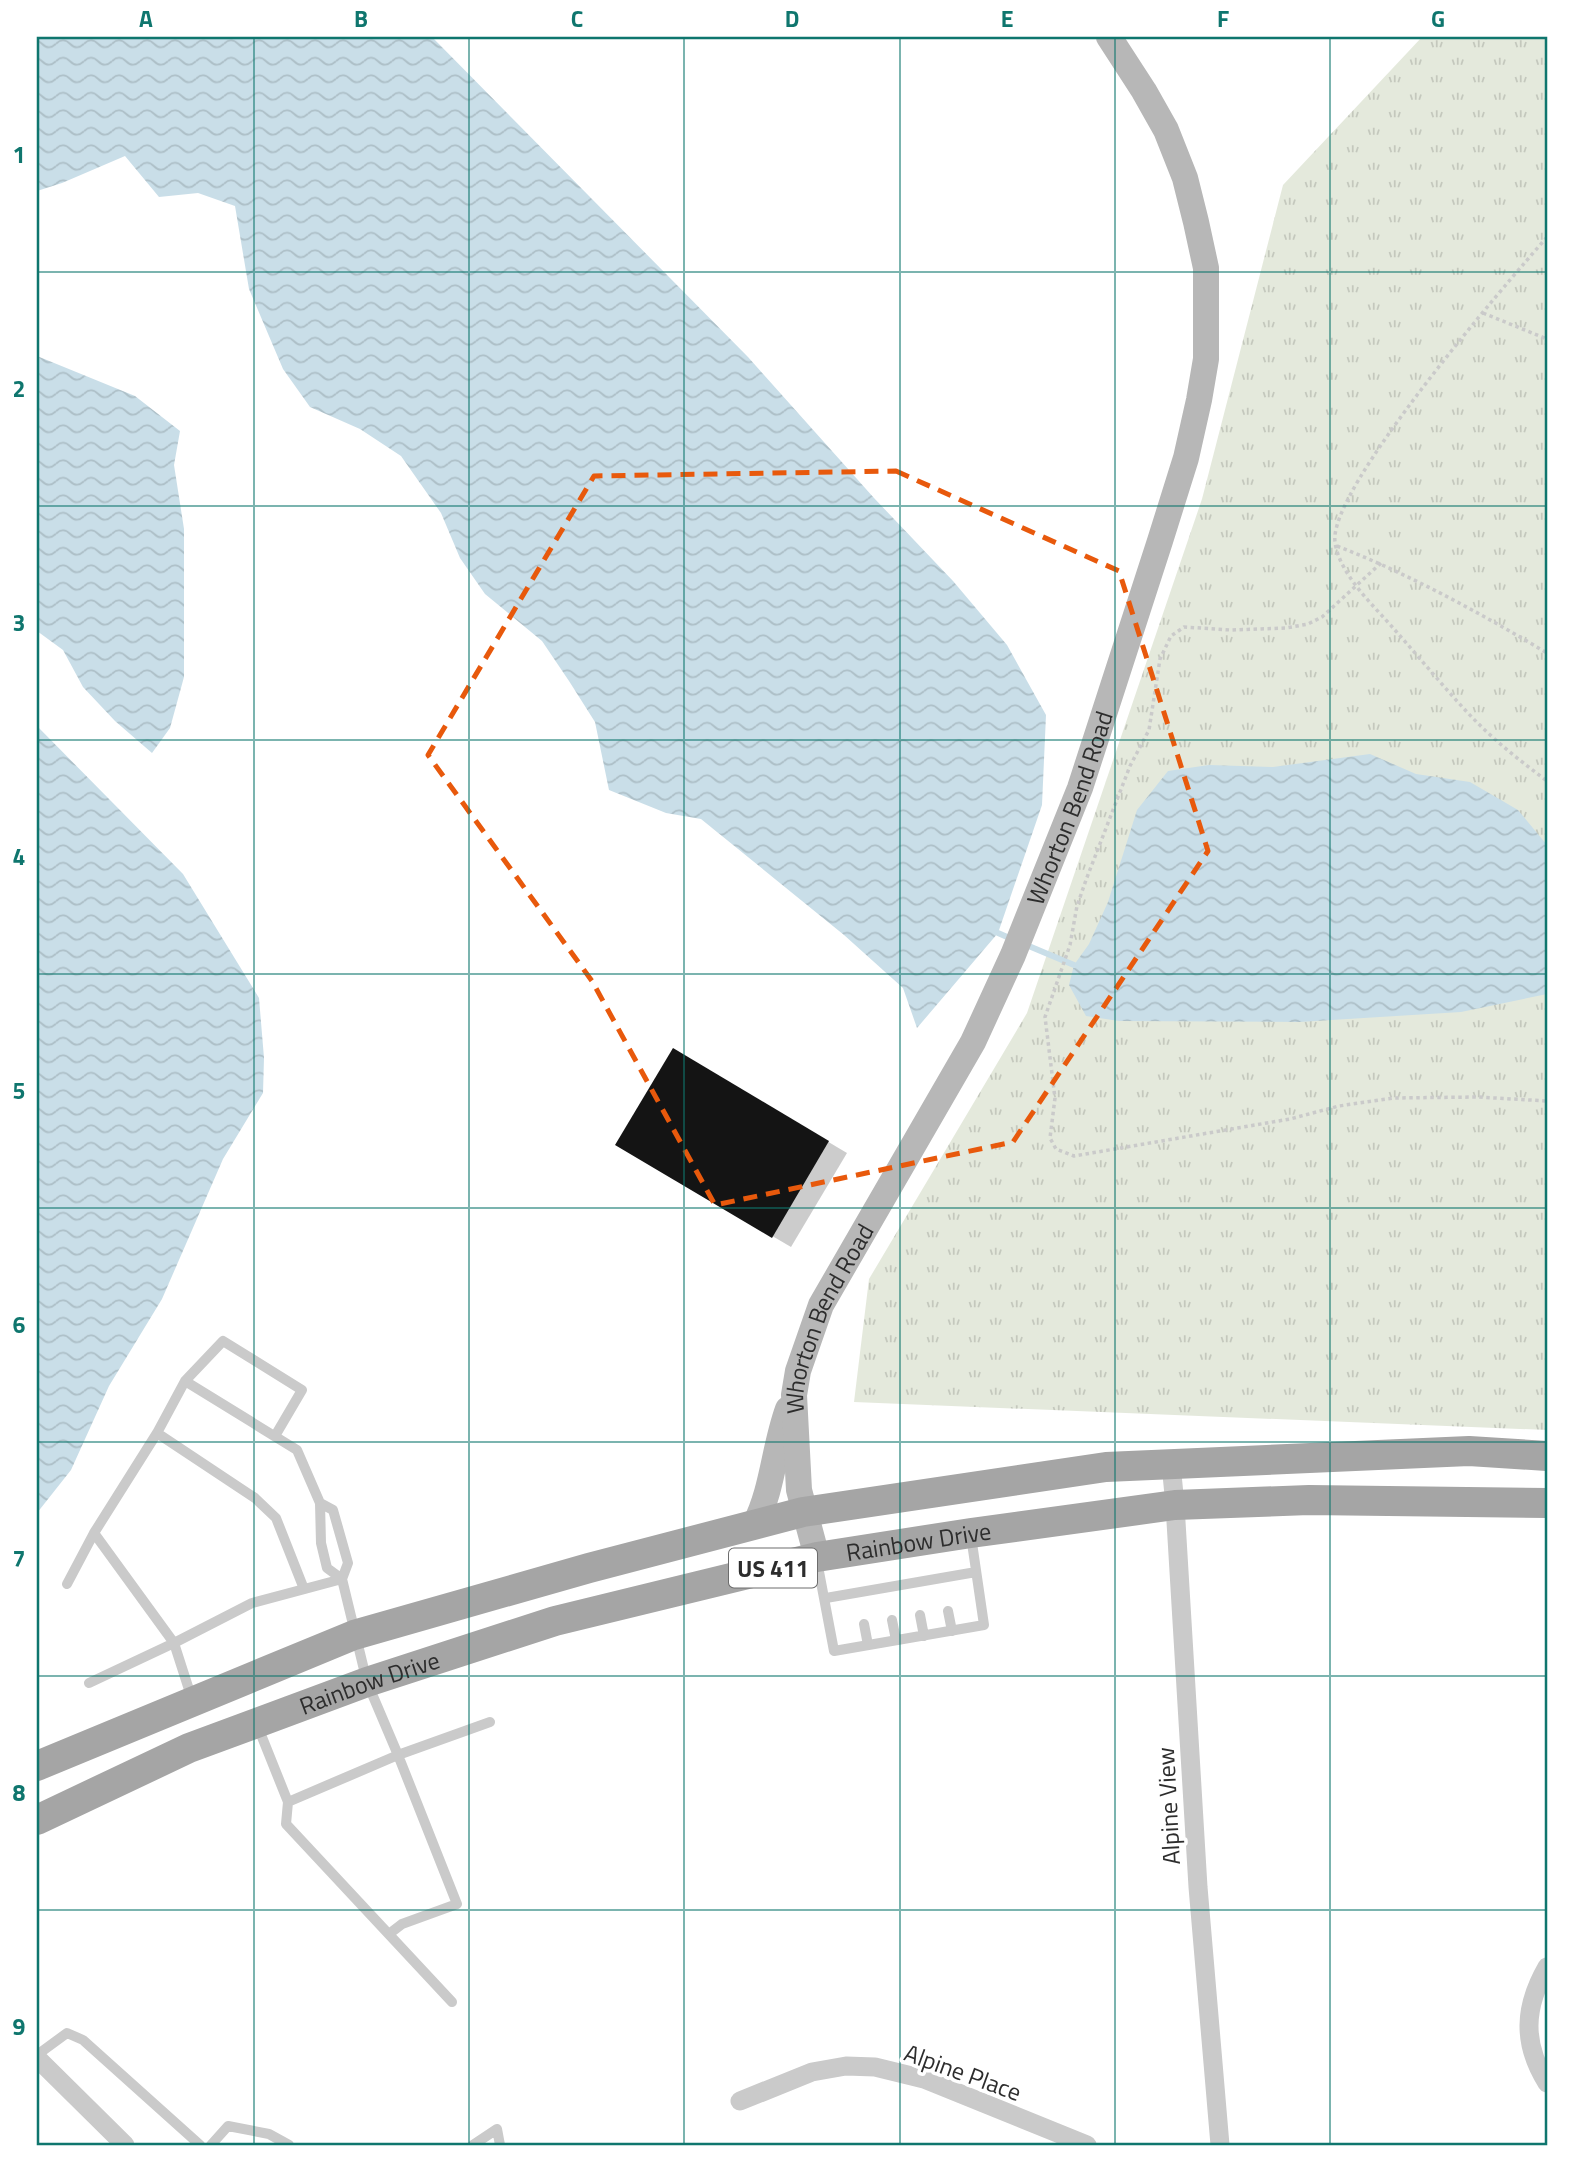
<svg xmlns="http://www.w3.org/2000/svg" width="1584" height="2182" viewBox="0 0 1584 2182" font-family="'Titillium Web',sans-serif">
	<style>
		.grass { fill: url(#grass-tufts) }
		.water { fill: url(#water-waves) }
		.shadow { fill: #0003 }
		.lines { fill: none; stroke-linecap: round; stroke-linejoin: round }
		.stream { stroke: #c9dee8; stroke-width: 6 }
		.building { fill: #141414 }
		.path { stroke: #cacaca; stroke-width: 3.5; stroke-dasharray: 3.5 3.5; stroke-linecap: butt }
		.service { stroke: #cacaca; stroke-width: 10 }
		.minor { stroke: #cacaca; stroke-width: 19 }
		.secondary { stroke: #b7b7b7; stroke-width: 26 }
		.primary { stroke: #a5a5a5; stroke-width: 30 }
		.marked { fill: none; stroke: #e8590c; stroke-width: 5; stroke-dasharray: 14 9; stroke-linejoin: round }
		.grid { fill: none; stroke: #0f766e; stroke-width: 2; stroke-opacity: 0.55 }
		.labels { text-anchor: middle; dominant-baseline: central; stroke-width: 7; stroke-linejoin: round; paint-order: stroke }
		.shield { fill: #fff; stroke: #6c6c6c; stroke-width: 2 }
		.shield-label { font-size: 23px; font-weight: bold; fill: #2d2d2d }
		.street-label { font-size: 24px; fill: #2d2d2d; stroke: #fff }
		.neatline { fill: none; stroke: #0f766e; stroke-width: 2.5 }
		.grid-label { font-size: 23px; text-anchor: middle; font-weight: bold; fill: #0f766e }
	</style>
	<defs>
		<pattern id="grass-tufts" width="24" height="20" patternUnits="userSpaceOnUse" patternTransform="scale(1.75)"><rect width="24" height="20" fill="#e4e9dc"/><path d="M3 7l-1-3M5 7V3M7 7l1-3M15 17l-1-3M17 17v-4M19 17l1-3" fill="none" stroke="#c4c8bd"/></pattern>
		<pattern id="water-waves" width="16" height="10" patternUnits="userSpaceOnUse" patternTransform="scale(1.75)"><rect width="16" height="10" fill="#c9dee8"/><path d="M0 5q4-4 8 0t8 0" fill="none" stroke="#adbfc7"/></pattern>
	</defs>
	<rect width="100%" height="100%" fill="#fff"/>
	<!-- grass -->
	<path class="grass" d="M1422 37H1547V1430L854 1402 869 1279 1027 1013 1202 499 1283 185Z"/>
	<!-- water -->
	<path class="water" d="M37 37H432L748 357 874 498 953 581 1007 645 1046 715 1042 805 998 933 917 1028 903 988 844 935 701 819 666 813 609 790 595 722 569 681 542 641 485 594 460 558 441 513 401 456 360 429 310 407 283 369 249 289 235 206 198 193 159 197 125 156 62 183 37 191Z
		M37 356 135 396 180 431 174 465 184 529V677L170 728 152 753 115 721 83 687 63 650 37 631Z
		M37 726 183 874 259 998 264 1058 263 1093 223 1159 162 1299 109 1386 71 1470 37 1513Z
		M1370 754 1416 774 1470 782 1518 810 1547 845V994L1461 1012 1299 1022 1119 1021 1086 1016 1069 985 1074 965 1089 944 1108 902 1137 810 1168 771 1209 765 1273 767Z"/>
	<!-- shadow -->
	<path class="shadow" d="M674 1050 847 1153 791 1247 618 1145Z"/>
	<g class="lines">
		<!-- stream -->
		<path class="stream" d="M998 933 1014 940
			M1024 944 1074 965"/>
	</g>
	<!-- building -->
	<path class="building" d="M673 1048 829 1141 772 1238 615 1145Z"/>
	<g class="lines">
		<!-- path -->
		<path class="path" d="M1547 237C1506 284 1328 489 1335 542 1339 574 1374 606 1394 629 1418 656 1442 685 1467 712 1491 738 1519 760 1547 781
			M1483 313 1547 339
			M1337 546C1411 575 1480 613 1547 653
			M1381 563 1322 617 1308 624 1286 628 1231 630 1184 627 1171 636 1160 659 1149 730 1130 766 1086 880 1077 906 1070 945 1045 1017 1055 1098 1050 1138 1056 1149 1074 1156 1290 1119 1339 1106 1393 1098 1478 1097 1547 1101"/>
		<!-- service -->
		<path class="service" d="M185 1381 297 1450 320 1503 321 1543 327 1568 342 1579
			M157 1433 255 1498 276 1518 304 1589
			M320 1503 333 1510 348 1563 342 1579 367 1682 398 1755 457 1904 402 1924 389 1934
			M817 1561 834 1651 984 1625 971 1536
			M67 1584 94 1533
			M826 1598 976 1572
			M948 1611 952 1631
			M920 1615 924 1636
			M892 1620 896 1640
			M864 1624 868 1645
			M89 1683 174 1643 252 1603 342 1579
			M192 1699 174 1643 94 1533 157 1433 185 1381 223 1341 302 1390 275 1436
			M258 1727 288 1802 398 1755 490 1722
			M288 1802 286 1824 452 2002
			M37 2055 67 2033 83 2040 200 2145
			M211 2145 228 2126 269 2134 289 2145
			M473 2145 497 2129 500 2145"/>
		<!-- minor -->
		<path class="minor" d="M1171 1464 1175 1505 1198 1887 1220 2145
			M1547 1967C1524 2007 1522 2043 1547 2083
			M37 2058 125 2145
			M740 2101 812 2072 846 2066 875 2067 924 2079 1087 2145"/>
		<!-- secondary -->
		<g class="secondary">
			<path d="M755 1524C773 1489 774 1447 788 1409"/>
			<path id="s1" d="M817 1557 799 1490 794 1395 798 1371 821 1305 973 1042 1013 955 1080 788 1160 541 1186 458 1199 400 1206 359V268L1196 222 1185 178 1166 130 1144 91 1109 37"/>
		</g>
		<!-- primary -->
		<g class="primary">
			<path d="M37 1766 354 1635 589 1568 803 1512 1106 1467 1469 1451 1547 1456"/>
			<path id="s2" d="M37 1820 189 1748 367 1682 555 1621 817 1557 971 1533 1175 1505 1309 1500 1547 1503"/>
		</g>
	</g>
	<!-- marked area -->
	<path class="marked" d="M896 471 1119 571 1208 851 1013 1142 715 1205 592 981 428 755 594 476Z"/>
	<!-- grid -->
	<path class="grid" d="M254 37V2145M469 37V2145M684 37V2145M900 37V2145M1115 37V2145M1330 37V2145M37 272H1547M37 506H1547M37 740H1547M37 974H1547M37 1208H1547M37 1442H1547M37 1676H1547M37 1910H1547"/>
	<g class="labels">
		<!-- shield labels -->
		<rect class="shield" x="729" y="1548.5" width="88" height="39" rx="5"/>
		<g class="shield-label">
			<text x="773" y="1568">US 411</text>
		</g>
		<!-- street labels -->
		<g class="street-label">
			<text stroke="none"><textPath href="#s1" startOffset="816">Whorton Bend Road</textPath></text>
			<text stroke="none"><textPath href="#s1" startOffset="248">Whorton Bend Road</textPath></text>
			<text stroke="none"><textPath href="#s2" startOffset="928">Rainbow Drive</textPath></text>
			<text stroke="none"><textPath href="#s2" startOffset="360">Rainbow Drive</textPath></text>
			<text transform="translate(1168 1806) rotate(-93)">Alpine View</text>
			<text transform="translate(963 2072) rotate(20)">Alpine Place</text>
		</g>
	</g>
	<!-- border -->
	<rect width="1584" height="2182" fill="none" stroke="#ffffff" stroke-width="77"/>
	<rect x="38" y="38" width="1508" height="2106" class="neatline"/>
	<g class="grid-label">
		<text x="146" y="27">A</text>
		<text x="361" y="27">B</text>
		<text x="577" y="27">C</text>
		<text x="792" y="27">D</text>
		<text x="1007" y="27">E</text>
		<text x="1223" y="27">F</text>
		<text x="1438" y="27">G</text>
		<text x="19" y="163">1</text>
		<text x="19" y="397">2</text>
		<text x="19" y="631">3</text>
		<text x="19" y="865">4</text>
		<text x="19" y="1099">5</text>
		<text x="19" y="1333">6</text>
		<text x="19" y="1567">7</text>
		<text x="19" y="1801">8</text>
		<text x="19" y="2035">9</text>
	</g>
</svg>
